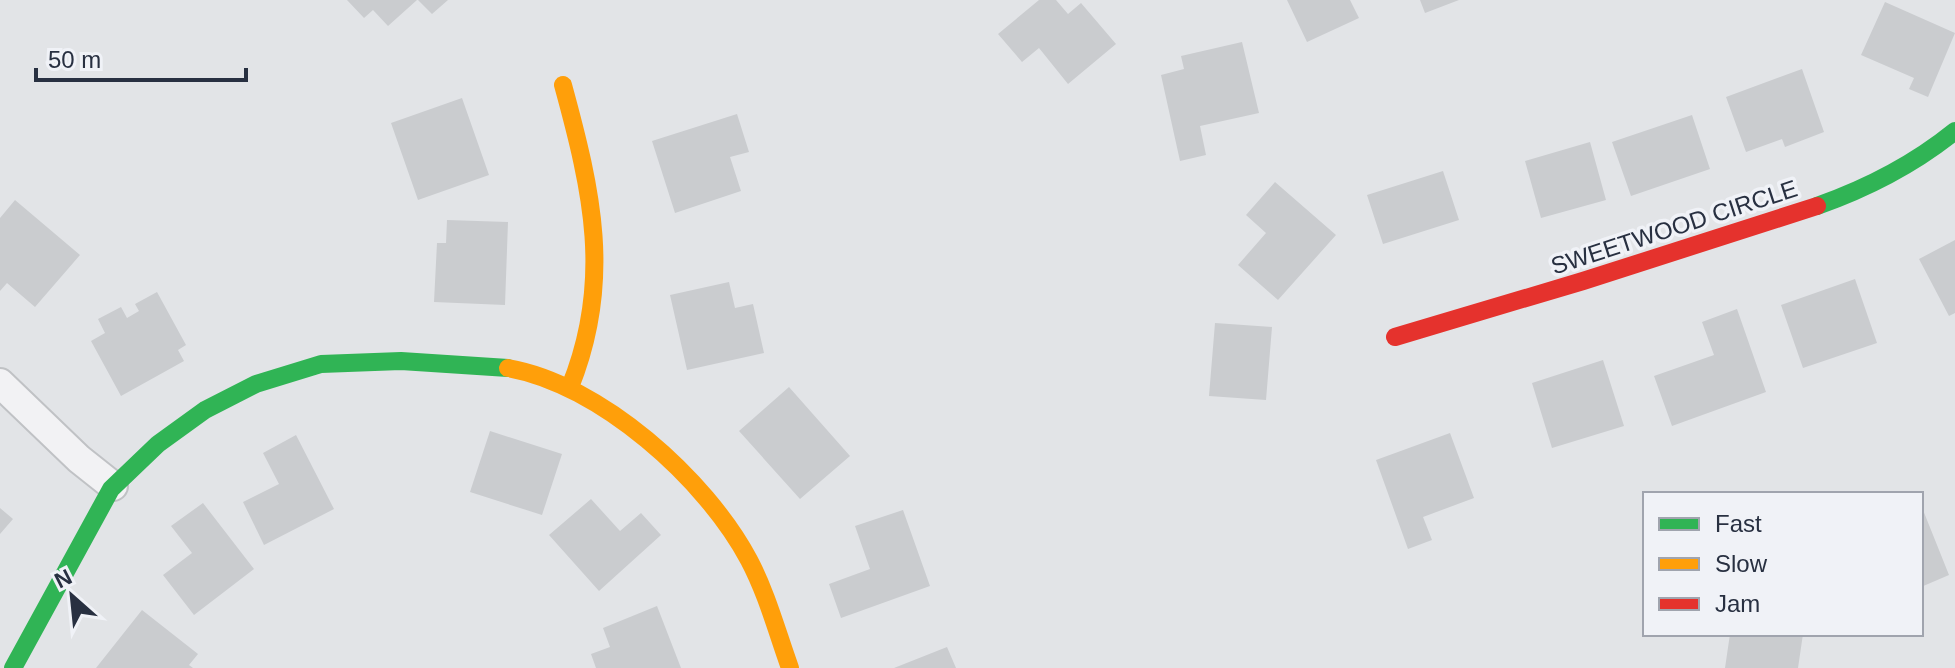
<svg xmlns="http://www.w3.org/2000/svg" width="1955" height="668" viewBox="0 0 1955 668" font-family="Arial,sans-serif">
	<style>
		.building { fill: #cacccf }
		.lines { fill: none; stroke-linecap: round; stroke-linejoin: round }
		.street-casing { stroke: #c0c2c5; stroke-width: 32 }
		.street { stroke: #f2f2f4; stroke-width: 28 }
		.fast { stroke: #30b455; stroke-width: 18 }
		.slow { stroke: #ff9f0a; stroke-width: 18 }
		.jam { stroke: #e5322d; stroke-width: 18 }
		.labels { text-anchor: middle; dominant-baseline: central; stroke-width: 7; stroke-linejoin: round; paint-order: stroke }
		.street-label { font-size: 24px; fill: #283041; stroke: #f0f2f7 }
	</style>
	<rect width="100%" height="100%" fill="#e2e4e7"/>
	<!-- building -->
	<path class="building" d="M347 0H417L388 26 373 10 364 18Z
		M418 0H448L432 14Z
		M1039 0H1056L1068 14 1081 3 1116 44 1068 84 1039 48 1022 62 998 34Z
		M1287 0H1350L1359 18 1307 42Z
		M1420 0H1459L1425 13Z
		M1885 2 1955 33 1928 97 1909 89 1914 78 1861 55Z
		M1242 42 1259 113 1200 126 1206 155 1180 161 1161 75 1184 69 1181 56Z
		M1802 69 1824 132 1785 147 1782 139 1746 152 1726 97Z
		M462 98 489 175 418 200 391 123Z
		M737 114 749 152 730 157 741 191 675 213 652 141Z
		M1692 115 1710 169 1631 196 1612 142Z
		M1590 142 1606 200 1541 218 1525 161Z
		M1443 171 1459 220 1383 244 1367 195Z
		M1275 182 1336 235 1278 300 1238 265 1266 233 1246 215Z
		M15 200 80 255 35 307 7 283 0 291V218Z
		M447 220 508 222 505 305 434 302 437 243H446Z
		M1955 240V313L1949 316 1919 259Z
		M1855 279 1877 343 1803 368 1781 305Z
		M729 282 735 308 753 304 764 353 687 370 670 295Z
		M157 292 186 345 178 350 184 361 121 396 91 341 105 333 98 319 121 307 127 318 139 311 135 304Z
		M1737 309 1766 392 1672 426 1654 376 1714 355 1702 322Z
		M1215 323 1272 327 1266 400 1209 396Z
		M1603 360 1624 426 1552 448 1532 383Z
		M789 387 850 456 800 499 739 431Z
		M490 431 562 454 542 515 470 492Z
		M1450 433 1474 498 1423 517 1432 540 1408 549 1376 460Z
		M296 435 334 509 264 545 243 502 279 484 263 453Z
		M591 499 620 531 641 513 661 535 599 591 549 535Z
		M203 503 254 569 194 615 163 575 192 553 171 526Z
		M1921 505 1949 575 1921 587Z
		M0 508 13 519 0 534Z
		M903 510 930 586 841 618 829 584 870 569 855 526Z
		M657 606 681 668H596L591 654 610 647 603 628Z
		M142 610 198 654 189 665 193 668H96Z
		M1730 634H1803L1798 668H1725Z
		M947 647 956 668H894Z"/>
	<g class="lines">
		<defs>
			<path id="street" d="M0 383 79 459 113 486"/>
		</defs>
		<!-- street casing -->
		<use href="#street" class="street-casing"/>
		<!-- street -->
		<use href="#street" class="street"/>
		<!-- fast -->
		<path class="fast" d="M1817 206C1868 188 1913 165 1955 131
			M13 668 111 489 158 444 205 410 256 384 321 364 401 361 508 368"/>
		<!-- slow -->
		<path class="slow" d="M563 85C592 191 613 281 570 387
			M508 368C600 384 706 479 749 560 767 594 777 632 790 668"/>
		<!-- jam -->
		<path class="jam" d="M1395 337 1583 281 1817 206"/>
	</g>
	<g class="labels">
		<!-- street labels -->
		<g class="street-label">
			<text transform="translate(1674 227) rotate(-18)">SWEETWOOD CIRCLE</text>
		</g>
	</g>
	<!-- legend -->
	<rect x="1643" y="492" width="280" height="144" fill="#f0f2f7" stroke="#a0a4ae" stroke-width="2"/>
	<rect x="1659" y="518" width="40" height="12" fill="#30b455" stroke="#a0a4ae" stroke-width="2"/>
	<text x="1715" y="532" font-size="24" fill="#283041">Fast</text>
	<rect x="1659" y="558" width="40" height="12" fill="#ff9f0a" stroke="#a0a4ae" stroke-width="2"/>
	<text x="1715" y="572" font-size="24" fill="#283041">Slow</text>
	<rect x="1659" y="598" width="40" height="12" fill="#e5322d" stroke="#a0a4ae" stroke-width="2"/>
	<text x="1715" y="612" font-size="24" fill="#283041">Jam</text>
	<!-- north arrow -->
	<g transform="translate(72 596) rotate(333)" stroke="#f0f2f7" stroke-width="6" paint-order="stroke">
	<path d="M0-6L14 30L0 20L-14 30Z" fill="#283041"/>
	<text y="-12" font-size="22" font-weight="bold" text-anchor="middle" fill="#283041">N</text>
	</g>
	<!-- scale -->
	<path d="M36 68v12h210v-12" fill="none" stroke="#283041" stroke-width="4"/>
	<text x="48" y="68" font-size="24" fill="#283041" stroke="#f0f2f7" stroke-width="6" paint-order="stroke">50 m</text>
</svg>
